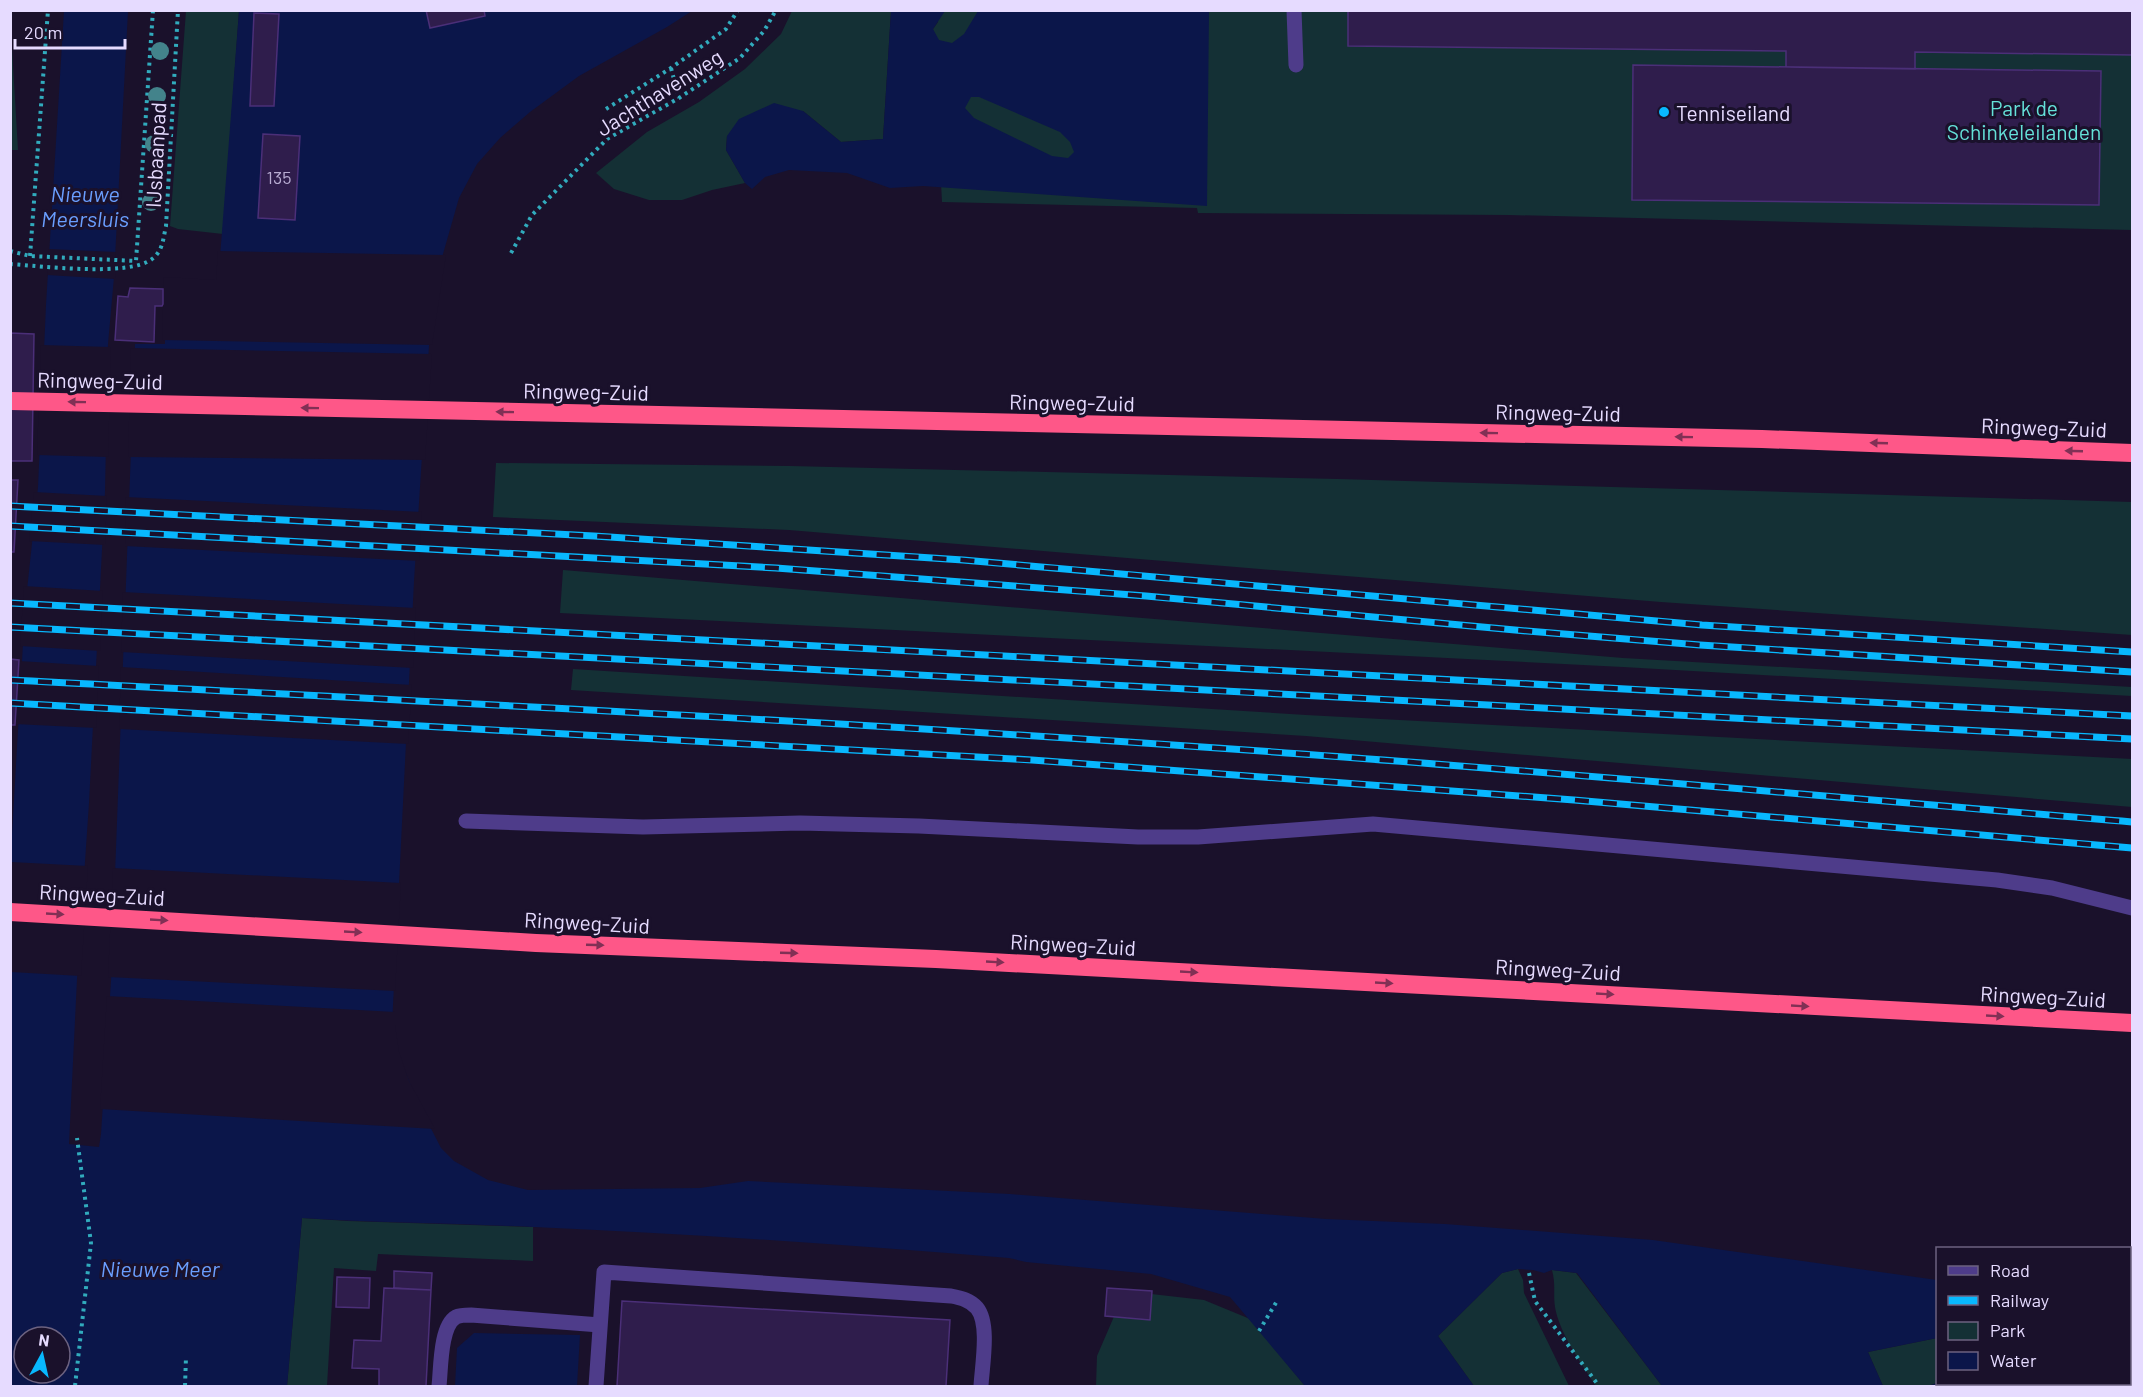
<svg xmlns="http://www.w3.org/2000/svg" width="2143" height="1397" viewBox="0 0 2143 1397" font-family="Barlow,sans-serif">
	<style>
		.green { fill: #143035 }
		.water { fill: #0b164a; fill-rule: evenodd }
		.pier { fill: #1a112b }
		.building { fill: #2f1d4c; stroke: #4b2f78; stroke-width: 1.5 }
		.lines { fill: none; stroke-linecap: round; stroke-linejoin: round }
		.path { stroke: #31abbd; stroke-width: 4; stroke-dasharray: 3 4.5; stroke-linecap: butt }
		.minor { stroke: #4e3c8a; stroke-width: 15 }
		.highway { stroke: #fe5788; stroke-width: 18 }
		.rail-casing { stroke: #08b8fe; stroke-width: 7 }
		.rail { stroke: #1a112b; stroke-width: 4.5; stroke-dasharray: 14; stroke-linecap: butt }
		.tree { fill: #43838b }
		.oneway { fill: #813055 }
		.poi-dot { fill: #08b8fe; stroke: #1a112b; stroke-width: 2 }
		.labels { text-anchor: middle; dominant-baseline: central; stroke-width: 6; stroke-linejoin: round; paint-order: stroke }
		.number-label { font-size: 18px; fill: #b8acd2 }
		.street-label { font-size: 21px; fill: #e6dbff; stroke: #1a112b }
		.park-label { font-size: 21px; fill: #65e1d9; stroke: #1a112b }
		.poi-label { font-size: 21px; fill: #e6dbff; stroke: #1a112b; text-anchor: start }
		.water-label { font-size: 22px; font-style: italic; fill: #6a9efe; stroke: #1a112b }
	</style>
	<rect width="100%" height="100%" fill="#1a112b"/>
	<!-- green -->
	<path class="green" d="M937 10 2132 11V230L1509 215 1198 213 1197 208 942 202 933 29 938 22Z
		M186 11H239L223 234 178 229 170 226Z
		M792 11H891L883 139 841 142 803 111 727 136 726 150 745 183 712 190 682 200H649L614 189 596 173 647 132 699 102 745 69 781 34Z
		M10 31H11L18 150H11Z
		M496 463 790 466 1338 479 2132 502V635L1661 602 789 530 493 517Z
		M563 570 1623 658 2132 687V696L1623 667 560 613Z
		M573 669 1306 715 2132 759V807L1306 736 571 690Z
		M302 1218 348 1221 533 1227V1261L378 1254 376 1271 334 1268 327 1386H287Z
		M1518 1269 1523 1280 1524 1293 1569 1386H1474L1438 1336 1502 1273Z
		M1552 1270 1576 1273 1662 1386H1596C1582 1365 1559 1332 1555 1307 1553 1293 1556 1285 1552 1270Z
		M1125 1291 1204 1300 1250 1319 1305 1386H1096L1097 1356Z
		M1937 1338V1383L1928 1386H1883L1868 1352Z"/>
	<!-- water -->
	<path class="water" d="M64 11H128L114 277 108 344 105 491 89 803 77 979 69 1144 99 1147 101 1134 111 981 135 344H165V280L218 283 239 11H692L667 27 579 76 530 112 500 138 477 164 459 198 443 254 429 346 414 581 392 1025 397 1052 419 1105 441 1148 454 1161 488 1180 528 1190 700 1188 748 1181 1010 1194 1326 1219 1445 1224 1653 1240 1937 1280V1338L1868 1352 1883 1386H1662L1577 1273 1552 1270 1544 1273 1533 1270 1518 1269 1502 1273 1438 1336 1474 1386H1305L1230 1297 1151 1274 1026 1262 1009 1258C851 1245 692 1234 534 1227 456 1223 379 1223 302 1218L287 1386H11V852L25 609 38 487 46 305ZM24 1337H60V1373H24Z
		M891 11H945L933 29 939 40 952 43 964 34 978 11H1209L1207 206 923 186 890 188 847 173 789 170 765 177 752 189 745 183 726 150 727 136 739 119 774 103 803 111 841 142 883 139ZM971 97H979L1060 132 1070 142 1074 152 1068 158 1052 156 974 118 965 108Z
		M2130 1311H2132V1386H1928L1937 1383 2130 1384Z
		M474 1333 580 1335 577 1386H455L457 1348Z"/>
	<!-- pier -->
	<path class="pier" d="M49 249 116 252 115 279 47 275Z
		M218 251 446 255 432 345 162 340 164 277 216 280Z
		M41 345 111 347 108 457 37 455Z
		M131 348 432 354 425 460 128 457Z
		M34 492 107 496 105 545 29 541Z
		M126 497 422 512 419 561 125 546Z
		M24 586 103 591 100 651 20 646Z
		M123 592 416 608 413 668 121 652Z
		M19 661 99 666 96 728 15 724Z
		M121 667 412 685 408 744 119 729Z
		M11 862 88 866 81 976 11 972Z
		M113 868 401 883 395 991 108 977Z
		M107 996 395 1012V1025L399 1052 409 1081 435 1129 100 1109Z"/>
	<!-- building -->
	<path class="building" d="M426 10H484L485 16 430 28Z
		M1348 10H2132V55L1915 52V69L1786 67V51L1348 46Z
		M254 13 279 14 274 106H250Z
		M1633 65 2101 71 2099 205 1632 200Z
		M263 134 300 136 295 220 258 218Z
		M130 288 163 289V304L162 306H155L154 342 115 340 118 296 128 297Z
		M10 333 34 334 32 461H10Z
		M10 480H18L14 552H10Z
		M10 659 19 660 15 725H10Z
		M394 1271 432 1273 431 1290 394 1288Z
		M337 1277 370 1278 369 1308 336 1307Z
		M384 1288 431 1290 426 1386H379V1369L352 1368 354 1340 381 1341Z
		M1107 1288 1152 1291 1150 1320 1105 1316Z
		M622 1301 950 1320 946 1386H617Z"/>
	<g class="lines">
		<!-- path -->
		<path class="path" d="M671 68 679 98
			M606 109 671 68 726 29 738 10
			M10 251 30 256 136 261 153 10
			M511 253 532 215 607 139 679 98 740 58 764 31 776 10
			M30 256 48 10
			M10 264C41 266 129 277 152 259 163 251 163 239 166 226L178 10
			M1529 1273 1535 1301 1599 1386
			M1259 1331 1277 1301
			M2130 1331H2132
			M75 1386 91 1243 77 1138
			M185 1386 186 1357"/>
		<!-- minor -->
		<path class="minor" d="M1294 10 1296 65
			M466 821 643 827 800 823 919 826 1138 837H1198L1373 824 1997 880 2052 888 2132 908
			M439 1386C441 1369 440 1326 456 1317 460 1315 466 1315 471 1315L600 1325
			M596 1386 604 1272 951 1296C961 1298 970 1300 977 1308 990 1324 982 1366 981 1386"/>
		<!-- highway -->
		<path class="highway" d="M10 401 1762 439 2132 453
			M10 912 536 943 936 959 2132 1023"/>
		<defs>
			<path id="rail" d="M10 506 594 536 963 560 1702 625 2132 652
				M10 526 776 568 1146 596 1515 630 1700 645 2132 672
				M10 603 2132 716
				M10 627 2132 739
				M10 680C441 702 872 723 1302 754 1579 774 1856 799 2132 822
				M10 703 1032 760 1574 800 2132 848"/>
		</defs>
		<!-- rail casing -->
		<use href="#rail" class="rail-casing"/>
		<!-- rail -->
		<use href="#rail" class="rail"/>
	</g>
	<!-- trees -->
	<g class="tree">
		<circle cx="160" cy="51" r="9"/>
		<circle cx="157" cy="96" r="9"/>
		<circle cx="154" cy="144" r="9"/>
		<circle cx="151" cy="202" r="9"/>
	</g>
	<!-- one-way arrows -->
	<defs><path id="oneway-solid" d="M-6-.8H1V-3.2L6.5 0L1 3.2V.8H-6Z" transform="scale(1.5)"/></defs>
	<g class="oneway">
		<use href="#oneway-solid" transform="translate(77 402) rotate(-179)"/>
		<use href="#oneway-solid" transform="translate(310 408) rotate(-179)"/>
		<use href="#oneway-solid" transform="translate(505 412) rotate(-179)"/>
		<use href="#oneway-solid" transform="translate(1489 433) rotate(-179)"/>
		<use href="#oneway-solid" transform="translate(1684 437) rotate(-179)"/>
		<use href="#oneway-solid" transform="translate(1879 443) rotate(-178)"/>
		<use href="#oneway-solid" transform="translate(2074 451) rotate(-178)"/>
		<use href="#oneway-solid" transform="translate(55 914) rotate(3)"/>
		<use href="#oneway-solid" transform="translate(159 920) rotate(3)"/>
		<use href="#oneway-solid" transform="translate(353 932) rotate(3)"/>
		<use href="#oneway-solid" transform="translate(595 945) rotate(2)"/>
		<use href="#oneway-solid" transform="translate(789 953) rotate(2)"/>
		<use href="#oneway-solid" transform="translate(995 962) rotate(3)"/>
		<use href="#oneway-solid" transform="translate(1189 972) rotate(3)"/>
		<use href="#oneway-solid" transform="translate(1384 983) rotate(3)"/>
		<use href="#oneway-solid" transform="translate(1605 994) rotate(3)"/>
		<use href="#oneway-solid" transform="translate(1800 1006) rotate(3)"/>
		<use href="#oneway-solid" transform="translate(1995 1016) rotate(3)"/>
	</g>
	<!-- markers -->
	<circle class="poi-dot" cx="1664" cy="112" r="6"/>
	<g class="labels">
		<!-- number labels -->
		<g class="number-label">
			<text x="279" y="177">135</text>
		</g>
		<!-- street labels -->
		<g class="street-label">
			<text transform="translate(659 92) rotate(-32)">Jachthavenweg</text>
			<text transform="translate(155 155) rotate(-87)">IJsbaanpad</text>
			<text transform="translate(100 380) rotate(1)">Ringweg-Zuid</text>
			<text transform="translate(586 391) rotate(1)">Ringweg-Zuid</text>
			<text transform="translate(1072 402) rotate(1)">Ringweg-Zuid</text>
			<text transform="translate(1558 412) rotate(1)">Ringweg-Zuid</text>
			<text transform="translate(2044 427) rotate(2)">Ringweg-Zuid</text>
			<text transform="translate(102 894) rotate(3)">Ringweg-Zuid</text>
			<text transform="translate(587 922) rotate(3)">Ringweg-Zuid</text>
			<text transform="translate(1073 944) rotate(3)">Ringweg-Zuid</text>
			<text transform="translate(1558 969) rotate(3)">Ringweg-Zuid</text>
			<text transform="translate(2043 996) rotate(3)">Ringweg-Zuid</text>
		</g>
		<!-- park labels -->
		<g class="park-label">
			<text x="2024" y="107">Park de<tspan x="2024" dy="24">Schinkeleilanden</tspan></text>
		</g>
		<!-- poi labels -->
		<g class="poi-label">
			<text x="1676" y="112">Tenniseiland</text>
		</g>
		<!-- water labels -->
		<g class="water-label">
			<text x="85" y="193">Nieuwe<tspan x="85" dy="25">Meersluis</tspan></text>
			<text x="160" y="1268">Nieuwe Meer</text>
		</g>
	</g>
	<!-- border -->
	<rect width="2143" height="1397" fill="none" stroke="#e6dbff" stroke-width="24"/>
	<!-- legend -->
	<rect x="1936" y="1247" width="195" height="138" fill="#1a112b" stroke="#6c6280" stroke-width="1.5"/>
	<rect x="1948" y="1266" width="30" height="9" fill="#4e3c8a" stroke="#6c6280" stroke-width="1.5"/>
	<text x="1990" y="1277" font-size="18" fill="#e6dbff">Road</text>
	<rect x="1948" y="1296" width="30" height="9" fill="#08b8fe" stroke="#6c6280" stroke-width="1.5"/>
	<text x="1990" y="1307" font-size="18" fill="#e6dbff">Railway</text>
	<rect x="1948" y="1322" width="30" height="18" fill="#143035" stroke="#6c6280" stroke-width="1.5"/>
	<text x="1990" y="1337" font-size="18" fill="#e6dbff">Park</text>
	<rect x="1948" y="1352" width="30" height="18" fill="#0b164a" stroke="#6c6280" stroke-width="1.5"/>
	<text x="1990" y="1367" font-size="18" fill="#e6dbff">Water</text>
	<!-- north arrow -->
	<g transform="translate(42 1355) rotate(8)"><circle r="28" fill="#1a112b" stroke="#6c6280" stroke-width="1.5"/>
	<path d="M0-4.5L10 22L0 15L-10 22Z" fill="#08b8fe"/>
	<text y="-9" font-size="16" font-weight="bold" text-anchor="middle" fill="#e6dbff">N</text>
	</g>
	<!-- scale -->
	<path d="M15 39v9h110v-9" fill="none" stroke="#e6dbff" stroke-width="3"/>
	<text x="24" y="39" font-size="18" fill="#e6dbff" stroke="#1a112b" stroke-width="4.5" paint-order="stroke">20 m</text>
</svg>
